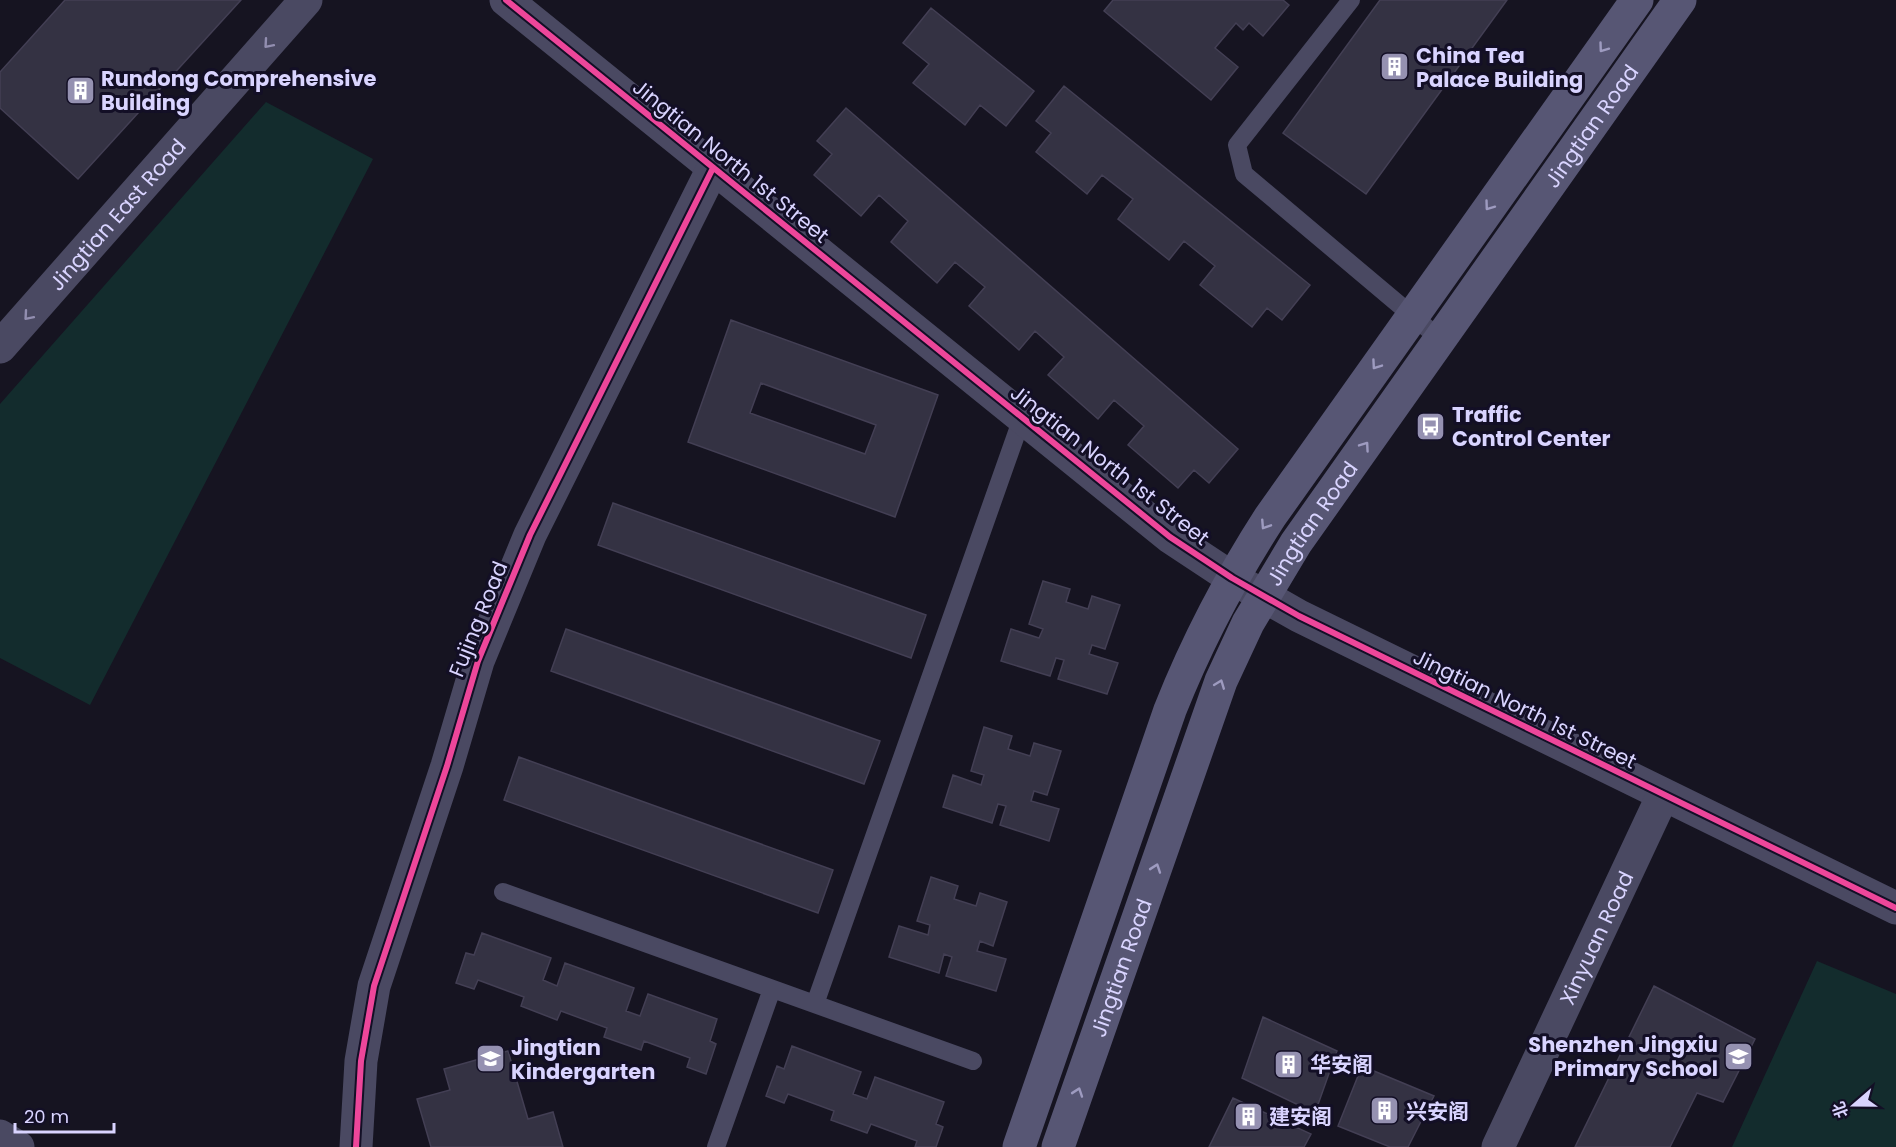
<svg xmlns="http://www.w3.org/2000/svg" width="1896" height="1147" viewBox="0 0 1896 1147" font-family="Poppins,'Noto Sans SC',sans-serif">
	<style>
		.green { fill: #132c2d }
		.building { fill: #343243; stroke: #433f54; stroke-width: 1.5; fill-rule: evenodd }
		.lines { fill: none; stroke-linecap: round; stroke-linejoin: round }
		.service { stroke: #4a4962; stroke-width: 18 }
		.minor { stroke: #4a4962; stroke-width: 33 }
		.secondary { stroke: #575674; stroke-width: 33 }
		.cycleway-casing { stroke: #130f26; stroke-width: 10 }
		.cycleway { stroke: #ed469a; stroke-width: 6 }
		.oneway { stroke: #928eb0 }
		.oneway2 { stroke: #9e9bc0 }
		.labels { text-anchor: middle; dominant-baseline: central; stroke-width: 6; stroke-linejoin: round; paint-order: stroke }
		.poi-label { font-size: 21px; font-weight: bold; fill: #d9d4ff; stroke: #130f26; text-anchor: start }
		.street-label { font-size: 21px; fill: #d9d4ff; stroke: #130f26 }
	</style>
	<rect width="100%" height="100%" fill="#161421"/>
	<!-- green -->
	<path class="green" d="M266 102 373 159 90 705 0 658V404Z
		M1817 961 1896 994V1147H1732Z"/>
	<!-- building -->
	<path class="building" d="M65 0H241L78 179 0 108V72Z
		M1113 0H1283L1289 5 1263 36 1249 23 1243 30 1236 23 1215 48 1238 67 1211 100 1104 11Z
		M1380 0H1507L1366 194 1283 133Z
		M931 8 1034 91 1006 126 980 105 965 125 913 83 929 64 903 43Z
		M1064 86 1310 285 1282 320 1267 308 1252 327 1200 285 1215 266 1184 241 1169 260 1118 219 1133 199 1102 175 1087 194 1036 152 1051 133 1036 121Z
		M846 108 1238 449 1209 483 1194 470 1178 488 1128 445 1144 426 1114 400 1098 419 1048 375 1064 357 1035 331 1019 350 969 306 985 287 955 262 937 283 891 242 908 221 879 195 861 216 814 175 832 154 817 141Z
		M731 320 938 395 895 517 688 442ZM761 383 876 425 865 454 750 413Z
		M613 503 926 615 911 658 598 545Z
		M1043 581 1070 589 1066 602 1088 609 1092 596 1120 605 1105 649 1092 645 1089 654 1118 663 1107 694 1058 679 1064 660 1056 658 1050 676 1001 661 1011 629 1039 638 1043 629 1029 624Z
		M566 629 880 741 864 784 551 671Z
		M984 727 1012 736 1008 749 1030 756 1034 743 1061 751 1047 795 1034 791 1031 801 1059 809 1049 841 1000 825 1006 806 998 804 992 823 943 807 953 775 981 785 984 775 971 771Z
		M519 757 833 870 818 913 504 800Z
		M931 877 958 886 954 899 976 906 980 893 1007 902 993 946 980 941 977 951 1006 959 996 991 946 976 952 957 944 954 939 973 889 957 899 926 928 935 930 925 917 921Z
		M482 933 551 958 543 980 557 986 565 963 634 988 626 1011 640 1016 648 994 717 1019 710 1041 716 1044 706 1074 687 1067 690 1058 644 1041 641 1050 604 1037 607 1028 561 1011 557 1020 521 1006 524 997 478 980 474 989 456 983 466 953 474 955Z
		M1654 986 1755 1039 1723 1102 1697 1093 1670 1147H1575Z
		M1263 1017 1337 1051 1315 1113 1242 1078Z
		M792 1046 861 1072 853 1094 867 1099 875 1077 944 1102 936 1124 943 1127 936 1147H915L917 1141 871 1124 867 1133 831 1120 834 1111 788 1094 784 1103 766 1096 777 1066 784 1069Z
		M508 1051 528 1119 553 1112 563 1147H431L417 1099 450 1090 444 1069Z
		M1362 1066 1434 1096 1408 1147H1390L1338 1126Z
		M1233 1098 1311 1134 1304 1147H1209Z"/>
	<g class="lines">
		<!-- service -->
		<path class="service" d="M1351 0 1237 145 1244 174 1440 339
			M503 892 973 1061
			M815 1004 1022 418
			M716 1147 772 989"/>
		<!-- minor -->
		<g class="minor">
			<path d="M506 0 1170 537 1232 578 1299 616 1896 908"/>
			<path id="s1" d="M0 347 306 0"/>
			<path d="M0 1136 18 1147"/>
			<path d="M356 1147 361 1061 374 986 447 766 478 661 530 535 713 168"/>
			<path id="s2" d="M1498 1147 1663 795"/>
		</g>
		<!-- secondary -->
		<g class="secondary">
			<path d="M1019 1147 1170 710C1197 642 1230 579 1270 517L1637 0"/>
			<path id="s3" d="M1058 1147 1221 681 1248 623 1296 543 1680 0"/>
		</g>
		<defs>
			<path id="cycleway" d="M506 0 1170 537 1232 578 1299 616 1896 908
				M356 1147 361 1061 374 986 447 766 478 661 530 535 713 168"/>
		</defs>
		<!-- cycleway casing -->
		<use href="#cycleway" class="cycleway-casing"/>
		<!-- cycleway -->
		<use href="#cycleway" class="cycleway"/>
	</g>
	<!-- one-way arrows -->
	<defs><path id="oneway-chevron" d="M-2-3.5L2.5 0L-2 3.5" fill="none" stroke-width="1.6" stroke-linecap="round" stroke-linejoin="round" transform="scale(1.5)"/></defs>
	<g class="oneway">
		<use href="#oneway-chevron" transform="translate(268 44) rotate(131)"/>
		<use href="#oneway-chevron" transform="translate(28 316) rotate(131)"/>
	</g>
	<g class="oneway2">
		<use href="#oneway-chevron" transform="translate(1603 48) rotate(126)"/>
		<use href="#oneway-chevron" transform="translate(1489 206) rotate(126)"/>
		<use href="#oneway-chevron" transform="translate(1376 365) rotate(125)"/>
		<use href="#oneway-chevron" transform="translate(1365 446) rotate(-55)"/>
		<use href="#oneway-chevron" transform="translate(1265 525) rotate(123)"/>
		<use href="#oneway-chevron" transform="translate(1220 684) rotate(-69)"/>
		<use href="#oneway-chevron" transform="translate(1156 868) rotate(-71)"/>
		<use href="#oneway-chevron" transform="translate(1078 1092) rotate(-71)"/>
	</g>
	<!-- icons -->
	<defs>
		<symbol id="building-square" viewBox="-11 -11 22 22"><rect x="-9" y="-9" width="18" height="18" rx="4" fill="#9591b1" stroke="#130f26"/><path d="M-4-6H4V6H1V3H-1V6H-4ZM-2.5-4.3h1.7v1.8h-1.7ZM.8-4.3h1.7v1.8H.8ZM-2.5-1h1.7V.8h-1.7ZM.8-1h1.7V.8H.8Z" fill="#fff"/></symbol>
		<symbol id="bus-square" viewBox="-11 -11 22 22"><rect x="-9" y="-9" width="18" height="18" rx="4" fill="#9591b1" stroke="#130f26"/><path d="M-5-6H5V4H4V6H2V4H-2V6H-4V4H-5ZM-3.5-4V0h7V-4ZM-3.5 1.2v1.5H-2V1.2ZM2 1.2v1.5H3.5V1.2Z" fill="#fff"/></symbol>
		<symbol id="school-square" viewBox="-11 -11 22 22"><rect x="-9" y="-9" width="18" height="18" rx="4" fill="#9591b1" stroke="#130f26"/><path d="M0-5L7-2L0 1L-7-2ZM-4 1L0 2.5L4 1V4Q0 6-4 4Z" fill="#fff"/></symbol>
	</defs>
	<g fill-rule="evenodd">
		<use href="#building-square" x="1378" y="50" width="33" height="33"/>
		<use href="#building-square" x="64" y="74" width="33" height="33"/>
		<use href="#bus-square" x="1414" y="410" width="33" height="33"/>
		<use href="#school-square" x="1722" y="1040" width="33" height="33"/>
		<use href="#school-square" x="474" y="1042" width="33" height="33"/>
		<use href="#building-square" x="1272" y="1048" width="33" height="33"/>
		<use href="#building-square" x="1368" y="1094" width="33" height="33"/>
		<use href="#building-square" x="1232" y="1100" width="33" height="33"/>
	</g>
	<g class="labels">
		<!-- poi labels -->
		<g class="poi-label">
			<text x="1416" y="55">China Tea<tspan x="1416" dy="24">Palace Building</tspan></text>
			<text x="101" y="78">Rundong Comprehensive<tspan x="101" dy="24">Building</tspan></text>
			<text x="1452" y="414">Traffic<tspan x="1452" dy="24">Control Center</tspan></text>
			<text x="1718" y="1044" text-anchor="end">Shenzhen Jingxiu<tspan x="1718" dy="24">Primary School</tspan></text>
			<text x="511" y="1047">Jingtian<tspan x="511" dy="24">Kindergarten</tspan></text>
			<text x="1310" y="1064">华安阁</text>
			<text x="1406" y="1111">兴安阁</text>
			<text x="1269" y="1116">建安阁</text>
		</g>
		<!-- street labels -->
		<g class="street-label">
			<text stroke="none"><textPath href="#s3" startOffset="1162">Jingtian Road</textPath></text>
			<text transform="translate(731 161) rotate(39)">Jingtian North 1st Street</text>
			<text stroke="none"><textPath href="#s1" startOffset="177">Jingtian East Road</textPath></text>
			<text transform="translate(1110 465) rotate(38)">Jingtian North 1st Street</text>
			<text stroke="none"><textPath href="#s3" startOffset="676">Jingtian Road</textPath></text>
			<text transform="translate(478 619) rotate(-68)">Fujing Road</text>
			<text transform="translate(1525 709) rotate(26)">Jingtian North 1st Street</text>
			<text stroke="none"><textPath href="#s2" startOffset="231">Xinyuan Road</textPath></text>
			<text stroke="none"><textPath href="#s3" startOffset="190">Jingtian Road</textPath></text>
		</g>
	</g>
	<!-- north arrow -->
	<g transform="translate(1854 1105) rotate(250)" stroke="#130f26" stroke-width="4.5" paint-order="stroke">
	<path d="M0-4.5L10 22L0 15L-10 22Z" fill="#d9d4ff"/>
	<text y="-9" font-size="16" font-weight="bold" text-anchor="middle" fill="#d9d4ff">北</text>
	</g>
	<!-- scale -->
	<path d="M15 1123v9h99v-9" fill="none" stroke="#d9d4ff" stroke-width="3"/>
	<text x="24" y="1123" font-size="18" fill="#d9d4ff" stroke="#130f26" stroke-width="4.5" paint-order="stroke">20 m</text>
</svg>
